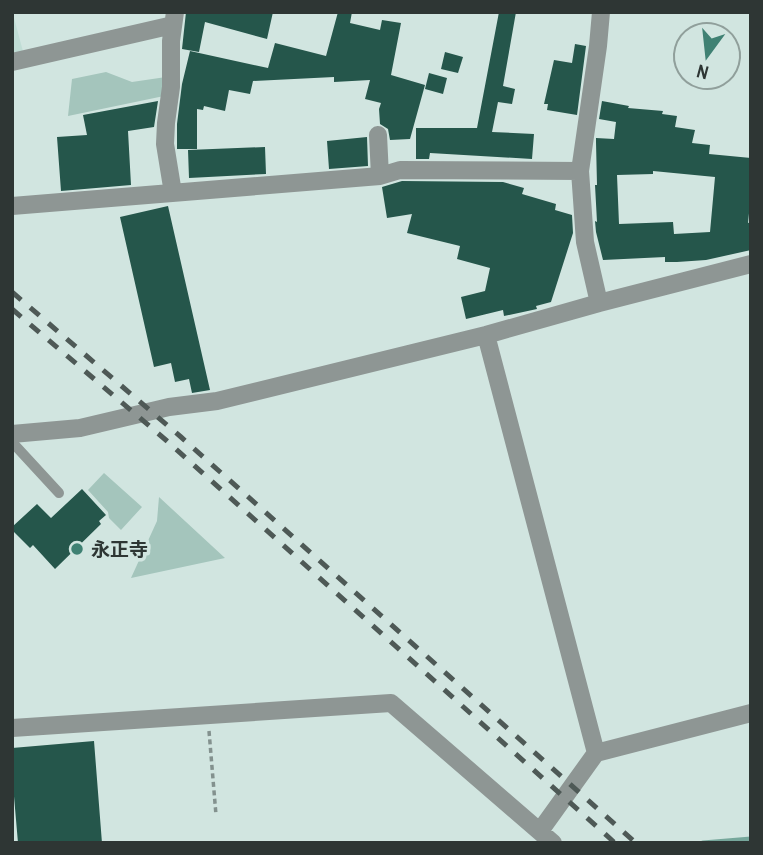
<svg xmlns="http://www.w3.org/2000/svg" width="763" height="855" viewBox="0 0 763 855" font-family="'Archivo Narrow','Noto Sans JP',sans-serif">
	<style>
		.built { fill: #c0ddd5 }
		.green { fill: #a4c5bc }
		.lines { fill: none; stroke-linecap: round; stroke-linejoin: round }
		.stream { stroke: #76a79b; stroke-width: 5 }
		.building { fill: #25564b; fill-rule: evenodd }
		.path { stroke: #83918e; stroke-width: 3.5; stroke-dasharray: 5 3.5; stroke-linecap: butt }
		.lane { stroke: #8e9694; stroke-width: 10 }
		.street { stroke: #8e9694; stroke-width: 18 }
		.rail { stroke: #4e5956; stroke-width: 5; stroke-dasharray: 12 12; stroke-linecap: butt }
		.poi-dot { fill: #3f8173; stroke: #d1e5e0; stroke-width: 2.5 }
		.labels { text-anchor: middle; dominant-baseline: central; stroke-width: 7; stroke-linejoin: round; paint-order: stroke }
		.poi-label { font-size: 19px; font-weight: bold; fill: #2e3634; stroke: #d1e5e0; text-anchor: start }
	</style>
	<rect width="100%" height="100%" fill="#d1e5e0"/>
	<!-- built -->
	<path class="built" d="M12 18H14L24 55 12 58Z"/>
	<!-- green -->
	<path class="green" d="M106 72 132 82 166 77 164 96 68 116 72 79Z
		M104 473 142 507 121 530 109 518 108 512 88 490Z
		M159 497 225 558 131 578 157 521Z"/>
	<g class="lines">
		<!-- stream -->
		<path class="stream" d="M703 843 751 839"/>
	</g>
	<!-- building -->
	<path class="building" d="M186 12H273L267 39 205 22 199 52 182 49Z
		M338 12H352L350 23 380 30 382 20 401 23 391 75 425 85 410 139 390 140 388 129 380 124 379 109 381 103 365 99 370 80 334 82V77L253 81 250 94 229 90 225 111 204 106 203 110 197 109V149H177V124L182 84 190 51 268 68 275 43 326 56Z
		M499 12H516L503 86 515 89 512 104 498 102 492 132 534 134 532 159 430 153 429 159H416V128H477Z
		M575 44 586 46 577 115 547 110 548 104H544L554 60 572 63Z
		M445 52 463 57 458 73 441 69Z
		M429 73 447 78 443 94 425 89Z
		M158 101 154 127 128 131 131 185 61 191 57 137 87 135 83 115Z
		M602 101 629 106 628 108 663 111 662 114 677 116 675 127 695 130 692 143 710 145 709 154 751 158V194L748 223 751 222V250L706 260 677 262H665V257L603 260 596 232 595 221 597 222 595 185H597L596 142V138L614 139 616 122 599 119ZM653 171 715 177 710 232 674 234 673 222 619 224 617 175 653 174Z
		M367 137 368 166 329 169 327 141Z
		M265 147 266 174 189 178 188 150Z
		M402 181 503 182 524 188 522 194 556 204 555 210 572 215 573 233 551 302 536 306 537 309 504 316 503 310 466 319 461 297 485 291 490 268 457 259 460 246 407 233 412 214 387 218 382 187Z
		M168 206 210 390 192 393 189 379 175 382 171 363 154 367 120 217Z
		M82 489 106 515 99 521 101 524 55 569 33 545 30 548 12 530V527L37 504 51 518Z
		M94 741 102 843H18L12 773V748Z"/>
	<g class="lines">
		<!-- path -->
		<path class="path" d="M209 731 216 815"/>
		<!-- lane -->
		<path class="lane" d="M12 442 59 493"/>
		<!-- street -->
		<path class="street" d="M12 62 173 25
			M378 135 380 176
			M173 193 165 144 166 123 171 87V41L175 12
			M12 206 380 176 400 170 580 171
			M599 303 585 242 580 171 598 46 601 12
			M486 335 596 753
			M12 434 80 428 169 407 217 401 486 335 599 303 751 264
			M12 728 391 703 553 843
			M540 831 596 753 751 713"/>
		<!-- rail -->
		<path class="rail" d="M12 292 181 437 636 843
			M12 309 167 441 615 843"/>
	</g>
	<!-- markers -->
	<circle class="poi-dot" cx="77" cy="549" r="7"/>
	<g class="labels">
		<!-- poi labels -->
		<g class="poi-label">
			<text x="91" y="549">永正寺</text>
		</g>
	</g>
	<!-- border -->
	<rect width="763" height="855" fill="none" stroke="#2e3634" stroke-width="28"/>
	<!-- north arrow -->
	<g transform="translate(707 56) rotate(195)"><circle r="33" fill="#d1e5e0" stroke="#909f9b" stroke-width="2"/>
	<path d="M0-5L12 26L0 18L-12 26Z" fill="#3f8173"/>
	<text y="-10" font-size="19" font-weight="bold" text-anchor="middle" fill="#2e3634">N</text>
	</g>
</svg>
